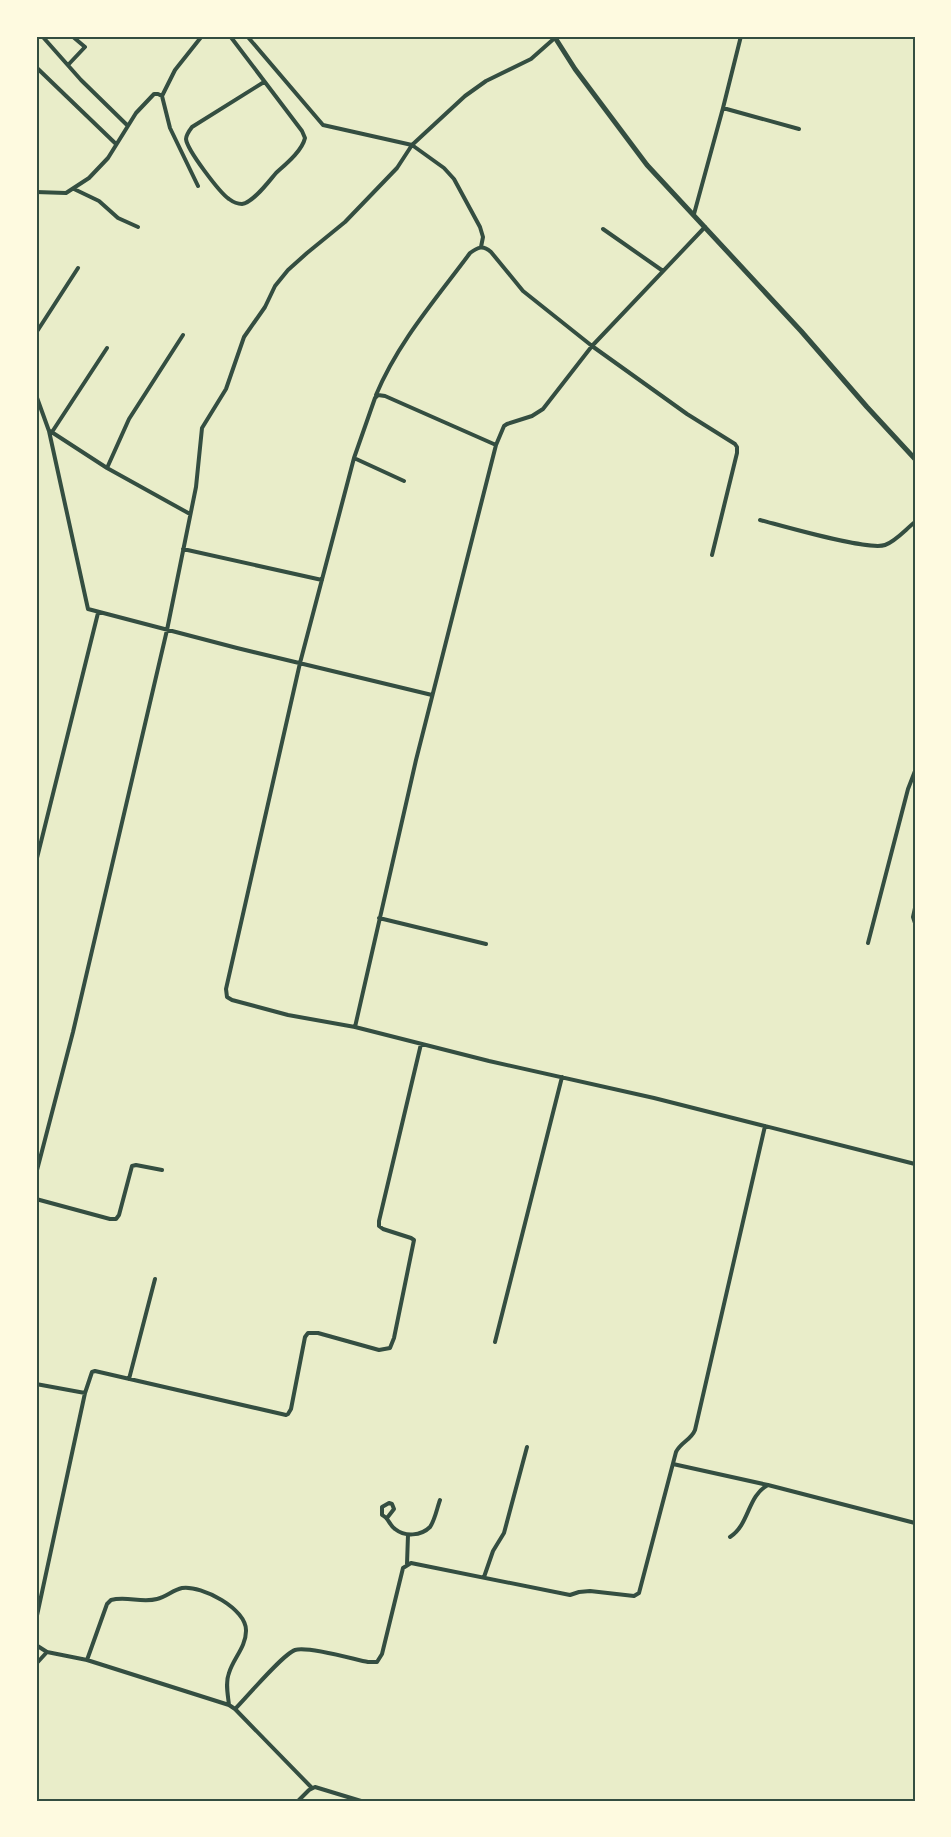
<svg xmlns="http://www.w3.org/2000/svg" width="951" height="1837" viewBox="0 0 951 1837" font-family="'Roboto Condensed',sans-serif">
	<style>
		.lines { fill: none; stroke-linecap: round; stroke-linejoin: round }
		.minor { stroke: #344e41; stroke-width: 4 }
		.tertiary { stroke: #344e41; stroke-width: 5 }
		.neatline { fill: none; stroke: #344e41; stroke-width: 2 }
	</style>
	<rect width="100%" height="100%" fill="#e9edc9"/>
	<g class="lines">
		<!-- minor -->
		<path class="minor" d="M42 36 81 80 127 125
			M230 36 302 131 305 138C302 151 286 164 276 173 269 181 253 203 242 204 238 204 233 202 229 199 220 193 187 150 186 139 186 135 189 131 192 127L264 82
			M247 36 323 125 412 145 444 168 454 179 480 227 483 237 481 247
			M68 65 85 47 72 36
			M36 67 116 144
			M723 108 799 129
			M198 186 170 128 162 96 175 70 202 36
			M74 189 99 201 118 218 138 227
			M36 192 66 193 89 178 108 158 136 113 154 94H158L162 96
			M694 214 723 108 741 36
			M603 229 663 271
			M36 333 78 268
			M36 395 49 431 88 609 237 648 432 695
			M376 395C398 342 436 299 470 253 478 247 483 245 491 252L523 291 592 346 687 414 735 444 737 447V453L712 555
			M50 431 107 468 190 514
			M52 432 107 348
			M496 445 385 396 378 395 375 398 354 458 300 663 226 989 227 997 232 1000 288 1015 355 1027 489 1061 654 1098 915 1164
			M354 458 404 481
			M107 468 129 419 183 335
			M760 520C783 526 868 551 885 545 896 541 906 529 915 522
			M183 549 322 580
			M36 862 98 613
			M915 908 913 917 915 923
			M379 918 486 944
			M868 943 908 789 915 771
			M355 1027 416 760 496 445 504 426 507 424 532 416 543 409 592 346 705 227
			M36 1174 73 1032 167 630 196 487 202 428 226 389 244 337 265 307 275 286 288 270 307 253 345 222 397 168 412 145 465 96 486 81 531 59 557 36
			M36 1199 110 1219H116L119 1215 132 1166 136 1165 162 1170
			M495 1342 562 1077
			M129 1379 155 1279
			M36 1384 85 1393
			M673 1464 768 1485 915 1523
			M387 1518 394 1509 392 1504 389 1503 382 1507V1515C389 1518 389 1525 395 1529 405 1537 421 1536 430 1527 435 1520 437 1508 440 1500
			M730 1537C750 1524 747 1496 768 1485
			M407 1564 408 1535
			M484 1577 493 1551 504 1533 527 1447
			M36 1620 85 1393 92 1372 95 1371 286 1415 288 1414 291 1409 305 1337 308 1333H318L379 1350 390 1348 394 1338 414 1240 411 1238 383 1229 379 1226V1221L421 1044
			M36 1645 47 1652 87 1660 229 1705 235 1709 312 1788
			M87 1660 107 1604 111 1600C126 1596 142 1603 157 1599 166 1597 173 1590 182 1588 202 1585 247 1609 246 1631 246 1647 233 1659 229 1673 225 1683 228 1695 229 1705
			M36 1664 47 1652
			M235 1709C246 1698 283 1654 295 1650 308 1646 353 1659 368 1662H377L382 1654 403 1568 411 1563 570 1595 579 1592 590 1591 634 1596 639 1593 676 1452C681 1442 691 1440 695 1430L765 1126
			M298 1801 309 1790 315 1787 361 1801"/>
		<!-- tertiary -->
		<path class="tertiary" d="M554 36 575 69 647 165 801 331 867 407 915 459"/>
	</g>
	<!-- border -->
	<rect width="951" height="1837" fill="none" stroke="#fefae0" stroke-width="75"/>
	<rect x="38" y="38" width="876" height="1762" class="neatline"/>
</svg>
